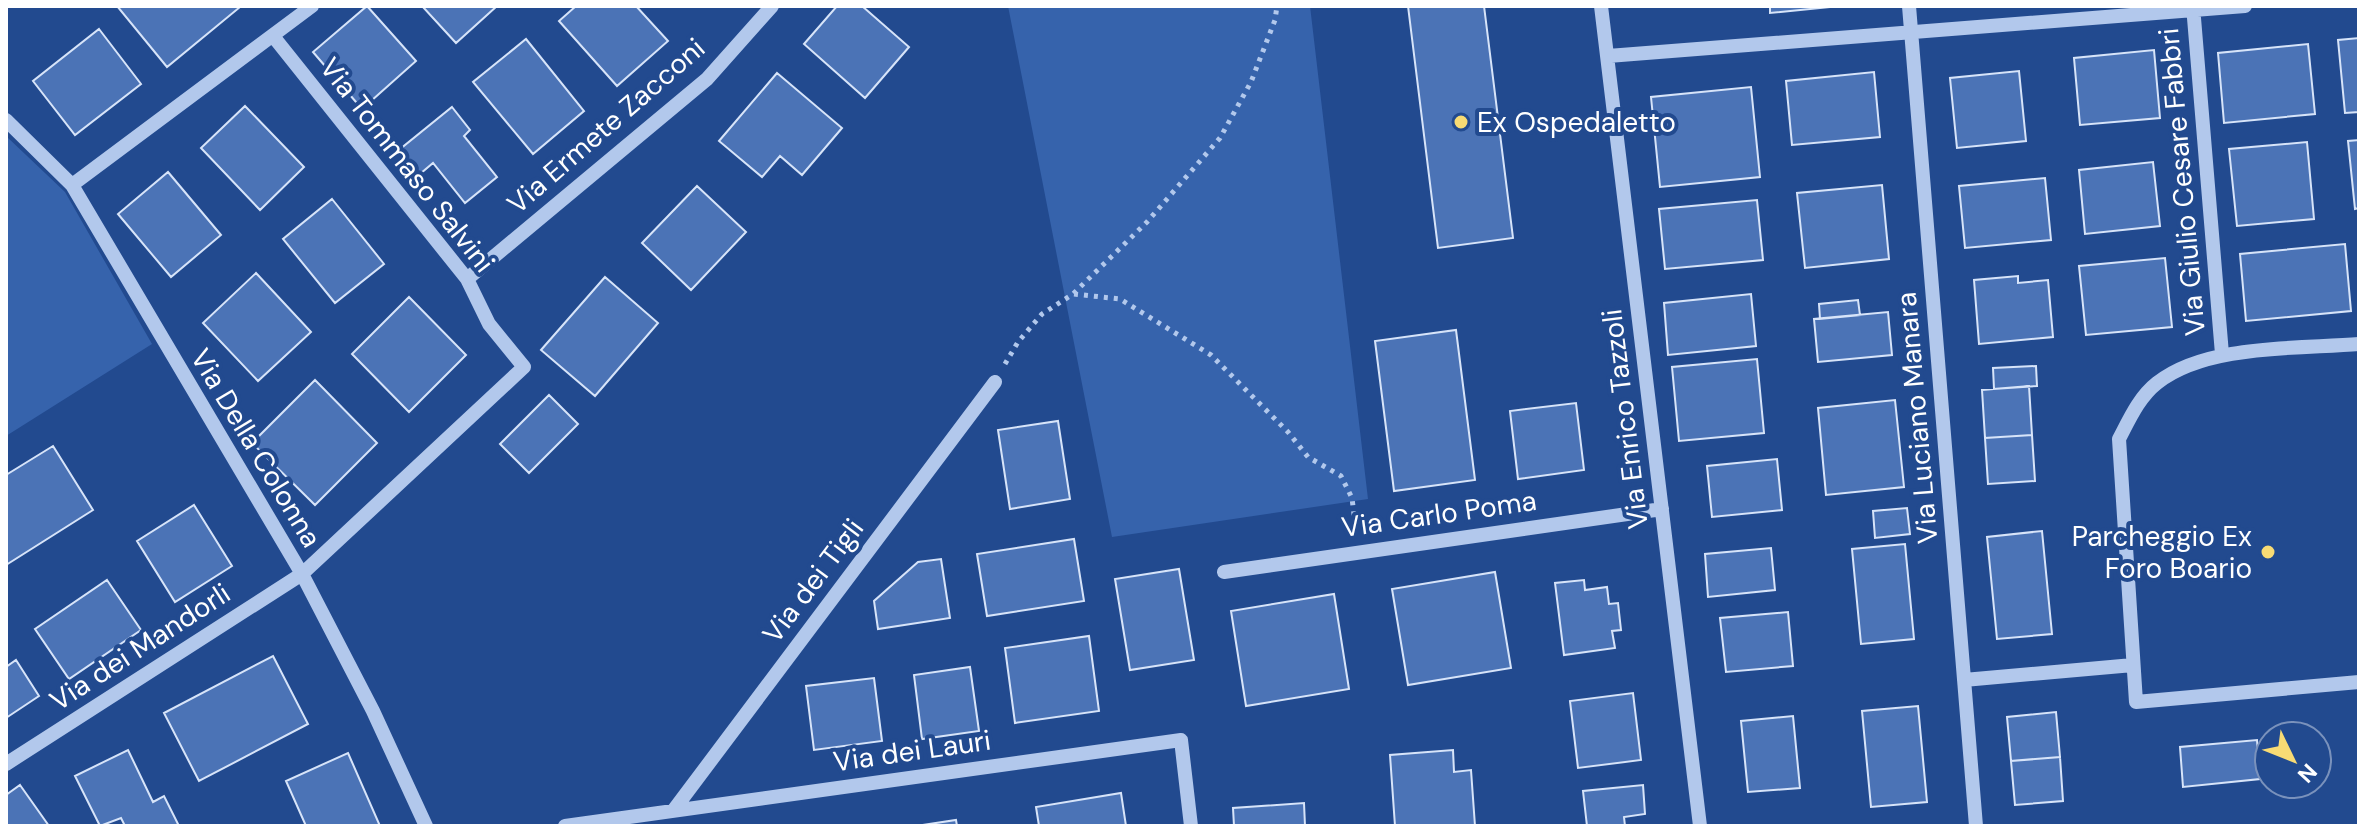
<svg xmlns="http://www.w3.org/2000/svg" width="2365" height="832" viewBox="0 0 2365 832" font-family="'DM Sans',sans-serif">
	<style>
		.green { fill: #3663ac }
		.building { fill: #4b73b6; stroke: #d7e4f9; stroke-width: 2 }
		.lines { fill: none; stroke-linecap: round; stroke-linejoin: round }
		.path { stroke: #b2c8ec; stroke-width: 5; stroke-dasharray: 4 6; stroke-linecap: butt }
		.minor { stroke: #b2c8ec; stroke-width: 14 }
		.poi-dot { fill: #f8db74; stroke: #224a8f; stroke-width: 3 }
		.labels { text-anchor: middle; dominant-baseline: central; stroke-width: 8; stroke-linejoin: round; paint-order: stroke }
		.poi-label { font-size: 28px; fill: #fff; stroke: #224a8f; text-anchor: start }
		.street-label { font-size: 28px; fill: #fff; stroke: #224a8f }
	</style>
	<rect width="100%" height="100%" fill="#224a8f"/>
	<!-- green -->
	<path class="green" d="M1008 6H1310L1368 499 1112 537Z
		M6 136 65 192 152 344 6 436Z"/>
	<!-- building -->
	<path class="building" d="M117 6H239L240 7 167 67Z
		M367 6 416 61 362 109 313 52Z
		M422 6H497L456 43Z
		M576 6H636L668 41 617 86 559 21Z
		M837 6H862L909 47 865 98 804 44Z
		M1408 6H1484L1513 238 1438 248Z
		M1770 6H1840L1770 13Z
		M99 29 141 84 75 135 33 81Z
		M2359 38V112L2345 113 2338 40Z
		M526 39 584 111 533 154 473 82Z
		M2308 44 2315 114 2224 123 2218 53Z
		M2154 50 2160 118 2080 125 2074 58Z
		M2019 71 2026 141 1957 148 1950 78Z
		M1874 72 1880 137 1792 145 1786 81Z
		M777 73 842 128 802 175 780 156 762 177 719 141Z
		M1751 87 1760 177 1660 187 1651 97Z
		M245 106 304 167 260 210 201 148Z
		M452 107 470 130 464 136 497 177 465 203 433 163 414 179 394 154Z
		M2359 140V208L2355 209 2348 141Z
		M2307 142 2314 219 2237 226 2229 149Z
		M2153 162 2160 226 2085 234 2079 170Z
		M168 172 221 235 171 277 118 214Z
		M2045 178 2051 240 1965 248 1959 186Z
		M1882 185 1889 259 1805 268 1797 193Z
		M697 186 746 232 691 290 642 243Z
		M332 199 384 264 335 303 283 239Z
		M1757 200 1763 260 1665 269 1659 209Z
		M2345 244 2351 311 2246 321 2240 254Z
		M2165 258 2172 327 2086 335 2079 266Z
		M256 273 311 332 258 381 203 323Z
		M2018 276V283L2048 280 2053 337 1979 344 1974 280Z
		M605 277 658 323 595 396 541 350Z
		M1751 294 1756 346 1668 355 1664 303Z
		M409 297 466 355 409 412 352 354Z
		M1858 300 1860 315 1820 319 1819 304Z
		M1888 312 1892 355 1818 362 1814 319Z
		M1456 330 1475 480 1394 491 1375 341Z
		M1757 359 1764 433 1679 441 1672 367Z
		M2036 366 2037 386 1994 389 1993 368Z
		M315 380 377 443 315 505 252 443Z
		M2029 386 2032 435 1985 438 1982 390Z
		M549 395 578 424 529 473 500 444Z
		M1895 400 1904 487 1826 495 1818 408Z
		M1576 403 1584 470 1518 479 1510 411Z
		M1058 421 1070 499 1010 509 998 430Z
		M2032 435 2035 481 1988 484 1985 438Z
		M53 446 93 510 6 565V475Z
		M1777 459 1782 510 1712 517 1707 466Z
		M194 505 232 566 175 602 137 541Z
		M1907 508 1910 534 1875 538 1873 511Z
		M2042 531 2052 634 1997 639 1987 537Z
		M1074 539 1084 601 987 616 977 554Z
		M1905 544 1914 639 1861 644 1852 549Z
		M1771 548 1775 590 1708 597 1705 554Z
		M941 559 950 618 878 629 874 601 918 562Z
		M1179 569 1194 660 1130 670 1115 579Z
		M1495 572 1511 668 1408 685 1392 589Z
		M107 580 141 630 69 679 35 629Z
		M1584 580 1585 590 1607 587 1609 604 1618 603 1621 630 1612 631 1615 648 1564 655 1555 583Z
		M1334 594 1349 689 1246 706 1231 611Z
		M1788 612 1793 666 1726 672 1720 618Z
		M1089 636 1099 711 1015 723 1005 648Z
		M273 656 308 724 199 781 164 713Z
		M16 660 39 696 6 718V667Z
		M970 667 979 731 922 739 914 675Z
		M874 678 882 741 814 750 806 686Z
		M1633 693 1641 760 1578 768 1570 701Z
		M1918 706 1927 802 1871 807 1862 711Z
		M2056 712 2060 757 2011 761 2007 717Z
		M1793 716 1800 788 1748 792 1741 721Z
		M2257 740 2260 779 2183 787 2180 747Z
		M128 750 153 802 164 796 179 826H125L121 818 100 826 75 776Z
		M1453 750 1454 772 1471 770 1475 826H1395L1390 755Z
		M348 753 380 826H306L286 781Z
		M2060 757 2063 801 2015 805 2011 761Z
		M20 785 49 826H6V795Z
		M1643 785 1645 814 1624 817 1625 826H1587L1583 791Z
		M1121 793 1126 826H1039L1036 807Z
		M1304 803 1305 826H1234L1233 808Z
		M956 820 957 826H916Z"/>
	<g class="lines">
		<!-- path -->
		<path class="path" d="M1074 294 1120 299 1211 355 1288 432 1308 457 1341 476 1352 498 1356 531
			M1005 364 1018 342 1042 314 1073 294 1147 222 1220 138 1251 82 1275 20 1277 6"/>
		<!-- minor -->
		<path class="minor" d="M1601 6 1700 826
			M1909 6 1976 826
			M2193 6 2222 354
			M1608 56 2245 6
			M6 120 72 185 302 574 373 711 426 826
			M72 185 312 6
			M467 279 707 79 772 6
			M2359 344C2298 349 2206 344 2157 383 2139 397 2129 420 2119 439L2136 702 2359 682
			M1224 572 1662 509
			M1964 680 2133 665
			M6 764 302 574 524 367 489 324 467 279 273 36
			M673 811 995 382
			M565 826 1181 740 1191 826"/>
	</g>
	<!-- markers -->
	<g class="poi-dot">
		<circle cx="1461" cy="122" r="8"/>
		<circle cx="2268" cy="552" r="8"/>
	</g>
	<g class="labels">
		<!-- poi labels -->
		<g class="poi-label">
			<text x="1477" y="122">Ex Ospedaletto</text>
			<text x="2252" y="536" text-anchor="end">Parcheggio Ex<tspan x="2252" dy="32">Foro Boario</tspan></text>
		</g>
		<!-- street labels -->
		<g class="street-label">
			<text transform="translate(606 126) rotate(-41)">Via Ermete Zacconi</text>
			<text transform="translate(407 165) rotate(52)">Via Tommaso Salvini</text>
			<text transform="translate(2182 182) rotate(-95)">Via Giulio Cesare Fabbri</text>
			<text transform="translate(1917 418) rotate(-95)">Via Luciano Manara</text>
			<text transform="translate(1625 419) rotate(-97)">Via Enrico Tazzoli</text>
			<text transform="translate(256 448) rotate(59)">Via Della Colonna</text>
			<text transform="translate(1439 514) rotate(-8)">Via Carlo Poma</text>
			<text transform="translate(813 581) rotate(-53)">Via dei Tigli</text>
			<text transform="translate(140 647) rotate(-33)">Via dei Mandorli</text>
			<text transform="translate(912 751) rotate(-8)">Via dei Lauri</text>
		</g>
	</g>
	<!-- border -->
	<rect width="2365" height="832" fill="none" stroke="#ffffff" stroke-width="16"/>
	<!-- north arrow -->
	<g transform="translate(2293 760) rotate(133)"><circle r="38" fill="#224a8f" stroke="#7a92bc" stroke-width="2"/>
	<path d="M0-6L14 30L0 20L-14 30Z" fill="#f8db74"/>
	<text y="-12" font-size="22" font-weight="bold" text-anchor="middle" fill="#ffffff">N</text>
	</g>
</svg>
